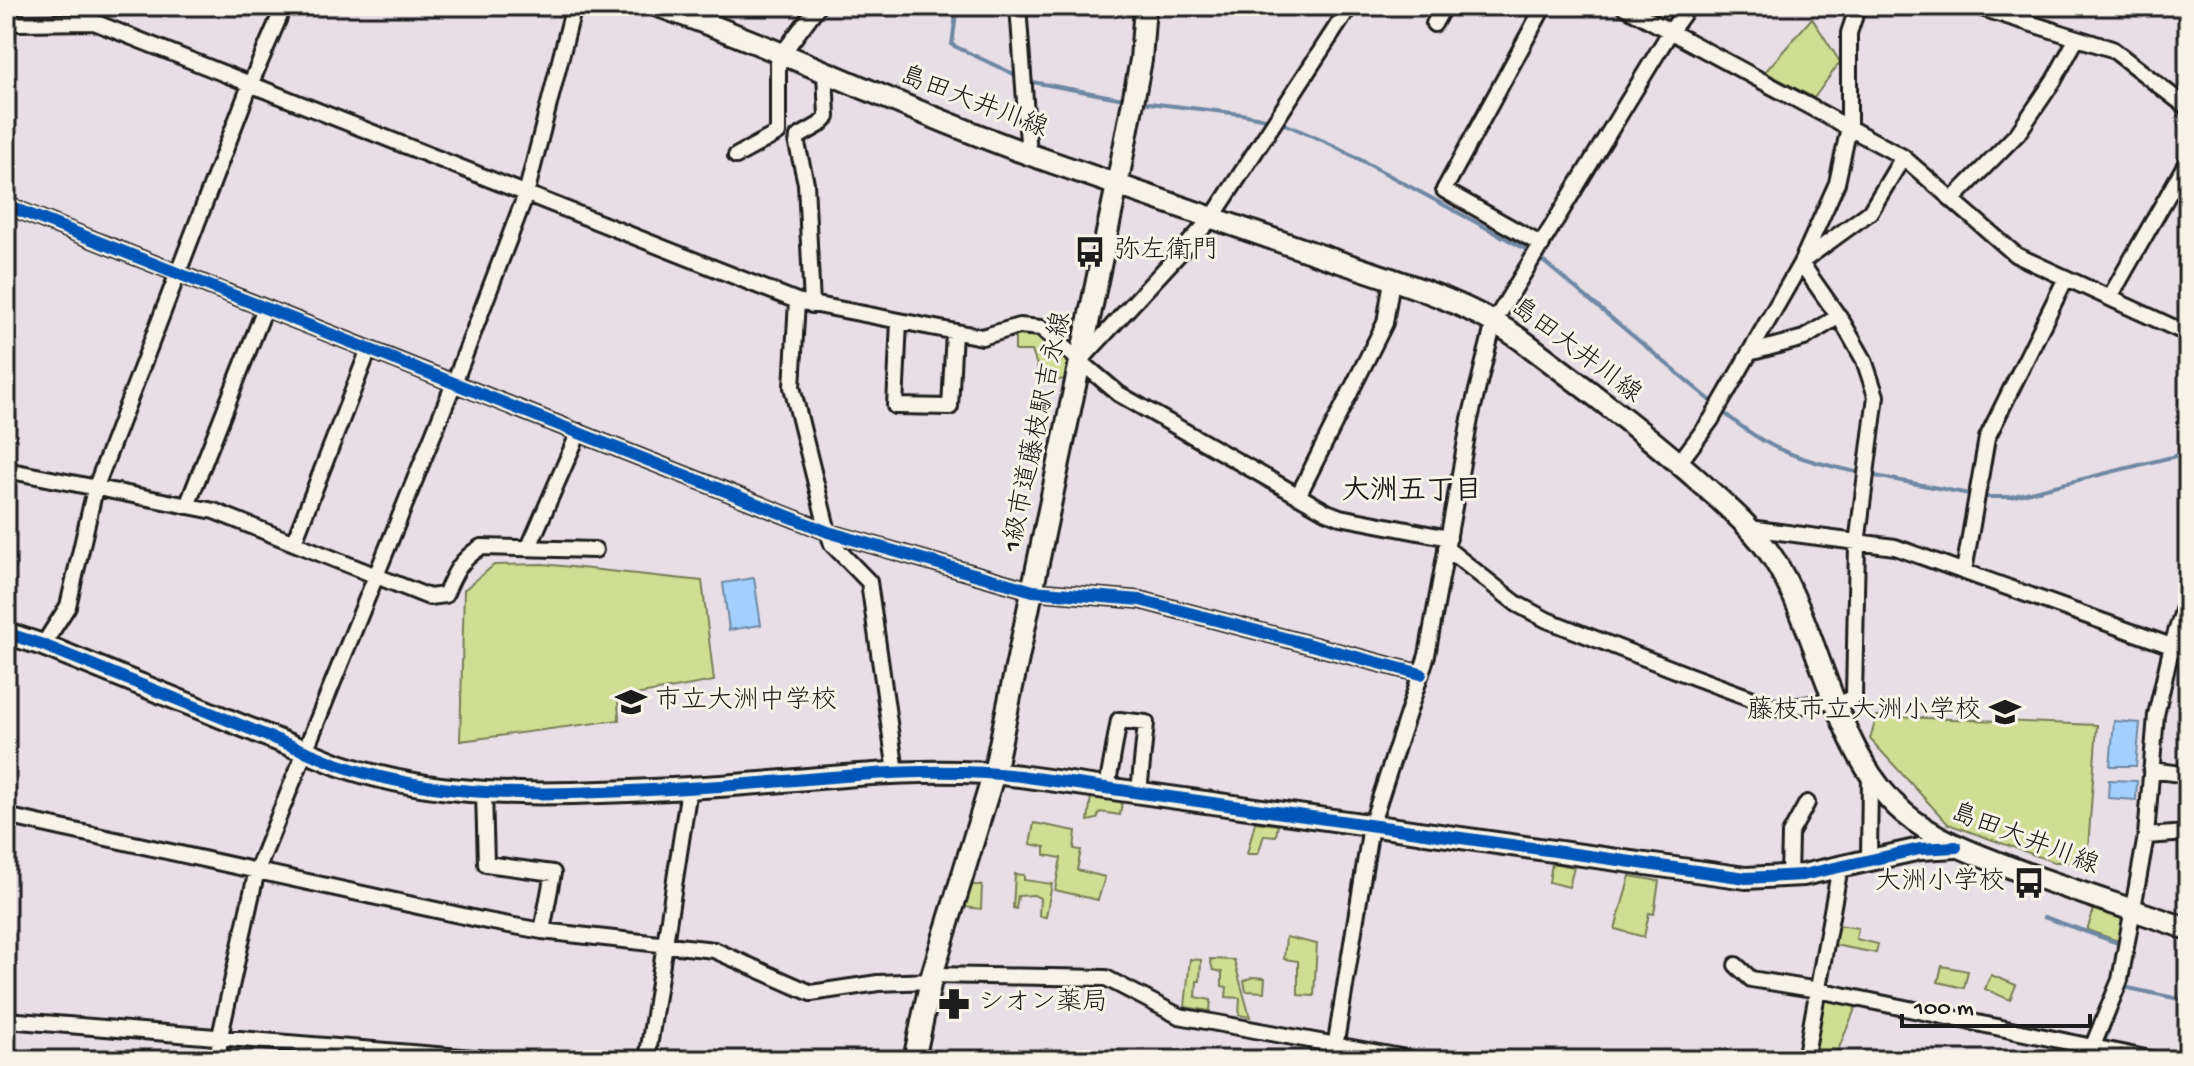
<svg xmlns="http://www.w3.org/2000/svg" width="2194" height="1066" viewBox="0 0 2194 1066" font-family="'Gochi Hand','Klee One',sans-serif">
	<style>
		.green { fill: #cfde92; stroke: #767d57; stroke-width: 2 }
		.water { fill: #a3d0fe; stroke: #6d88a4; stroke-width: 2 }
		.lines { fill: none; stroke-linecap: round; stroke-linejoin: round }
		.stream { stroke: #6d88a4; stroke-width: 4 }
		.street-casing { stroke: #1c1c1c; stroke-width: 20 }
		.secondary-casing { stroke: #1c1c1c; stroke-width: 26 }
		.street { stroke: #f7f3e8; stroke-width: 14 }
		.secondary { stroke: #f7f3e8; stroke-width: 20 }
		.cycleway-casing { stroke: #f7f3e8; stroke-width: 17 }
		.cycleway { stroke: #0057b8; stroke-width: 12 }
		.labels { text-anchor: middle; dominant-baseline: central; stroke-width: 6; stroke-linejoin: round; paint-order: stroke }
		.street-label { font-size: 26px; fill: #1c1c1c; stroke: #f7f3e8 }
		.poi-label { font-size: 26px; fill: #1c1c1c; stroke: #f7f3e8; text-anchor: start }
		.neighbourhood-label { font-size: 28px; font-weight: bold; fill: #1c1c1c; stroke: #f7f3e8 }
	</style>
	<rect width="100%" height="100%" fill="#e8dee5"/>
	<filter id="ink" filterUnits="userSpaceOnUse"><feTurbulence type="fractalNoise" baseFrequency=".0125" numOctaves="2"/><feDisplacementMap in="SourceGraphic" scale="16" xChannelSelector="R" yChannelSelector="G"/><feConvolveMatrix kernelMatrix="1 2 1 2 8 2 1 2 1" color-interpolation-filters="sRGB"/></filter>
	<g filter="url(#ink)">
		<!-- green -->
		<path class="green" d="M1812 18 1840 62 1814 98 1765 72Z
			M1022 332 1034 334 1069 361 1065 379 1043 383 1032 351H1015V335Z
			M543 564 702 581 714 681 618 698 619 720 460 741 464 590 494 565Z
			M1877 716 2097 725 2087 862H2054L1948 824 1870 739Z
			M1091 796 1122 801 1120 815 1100 812 1097 819 1088 821Z
			M1255 822 1278 825 1276 836 1264 835 1258 854H1247Z
			M1034 823 1076 831 1074 849 1081 850 1077 870 1105 877 1098 900 1055 890 1061 858 1045 855V847L1030 844Z
			M1552 863 1574 867 1569 887 1549 882Z
			M1015 874 1024 875V880L1052 884 1046 917 1039 916 1040 898 1034 895 1018 896 1016 909 1013 908Z
			M1630 876 1659 881 1654 914 1649 913 1644 937 1615 929Z
			M971 885H982L981 909 964 907Z
			M2094 909 2125 920 2121 942 2087 930Z
			M1838 925 1858 928 1856 939 1878 944 1876 953 1834 945Z
			M1286 937 1317 944 1314 996 1298 995V961L1284 959Z
			M1190 959 1201 960 1200 981H1197L1196 997 1211 1000 1210 1011 1185 1007Z
			M1210 959 1234 960 1250 1017 1239 1015 1240 998 1226 997 1227 987 1222 986V972L1213 970Z
			M1942 966 1968 971 1964 988 1938 982Z
			M1991 975 2016 985 2010 1000 1985 989Z
			M1253 977 1265 978 1264 992 1246 991 1244 981Z
			M1824 996 1857 1004 1834 1060 1814 1053Z"/>
		<!-- water -->
		<path class="water" d="M754 578 761 625 729 630 723 583Z
			M2114 721 2140 723 2136 766H2110Z
			M2109 780 2137 781 2136 800 2108 798Z"/>
		<g class="lines">
			<!-- stream -->
			<path class="stream" d="M957 6 952 45 1020 77
				M1027 81 1129 100
				M1141 102 1241 114 1271 120
				M1280 122 1333 145 1531 252
				M1538 257 1716 405
				M1722 411C1771 453 1800 459 1861 473
				M1870 475 1985 497H2010L2188 453
				M2044 917 2121 944
				M1362 928 1377 843
				M1089 970 1111 972 1142 989
				M1826 984 1905 1000
				M1912 1001 1955 1011
				M1219 1016 1277 1026
				M1987 1017 2013 1023
				M1345 1038 1359 942
				M2105 1040 2124 987 2188 1001
				M1340 1060 1344 1052
				M2097 1060 2098 1057"/>
			<defs>
				<path id="street" d="M1018 6 1029 155
					M1623 6 1903 157 2016 255 2188 334
					M1975 6 2112 49 2188 108
					M6 16 18 23 94 22 797 301 792 387 828 532 832 544 869 582 896 772
					M1434 24 1444 6
					M736 156 778 133V63L782 54 818 6
					M1954 198 2018 133 2054 80 2077 38
					M6 205 828 532 1033 591 1140 600 1421 674
					M1542 245 1444 190 1544 6
					M1804 260 1870 212 1903 157
					M1801 263 1843 323 1864 360 1876 396 1857 544 1854 697 1838 705
					M2110 297 2188 160
					M797 301 982 337 1019 326 1041 328 1119 394 1327 512 1340 517 1449 538
					M812 305 806 183 797 144 798 137 819 125 827 117 825 72
					M899 321 895 406 950 407 954 332
					M1749 353 1804 338 1839 316
					M1080 361 1212 218 1350 6
					M1679 463 1711 420 1801 263 1837 183 1849 127V33L1858 6
					M6 470 214 511 429 597 445 595C454 574 460 560 481 547L595 550
					M1298 496 1385 323 1392 280
					M187 506 265 308
					M1749 528 1895 547 2188 652
					M294 542 369 349
					M529 547 579 432
					M1446 548 1517 604 1547 620 1683 673 1780 709 1836 700
					M1964 571 1987 438 2066 278
					M43 645 68 606 95 489 250 85 284 6
					M2151 770 2188 775
					M1107 788 1119 720 1146 723 1139 792
					M484 792 486 864 553 873 542 931
					M6 816 482 920 542 931 714 950 811 993 878 983 931 981
					M2146 836 2188 833
					M1869 860 1870 775
					M1789 877 1790 834 1807 803
					M1736 965 1751 979 1818 990 2155 1060
					M932 975 1106 978 1179 1016 1417 1060
					M6 1020 498 1060
					M218 1060 220 1036 257 870 454 383 526 194 574 6
					M647 1060 689 789
					M1333 1060 1371 826 1427 655 1470 419 1494 322 1670 32 1689 6
					M1805 1060 1840 867
					M2087 1060 2120 980 2146 836 2156 715 2172 645 2188 595"/>
				<path id="secondary" d="M658 6C785 50 905 110 1031 155 1128 189 1225 223 1322 256 1392 280 1467 299 1527 344 1589 391 1652 438 1709 490 1732 511 1756 532 1773 558 1823 636 1833 752 1904 813 1936 840 1973 853 2012 868 2070 890 2129 908 2188 929
					M6 633 43 645 339 765C415 791 493 795 573 793 643 791 714 787 784 781 863 774 941 767 1020 776L1746 878 1803 875 1920 849 1956 847
					M914 1060 932 975 994 773 1117 185 1141 60 1145 6"/>
			</defs>
			<!-- street casing -->
			<use href="#street" class="street-casing"/>
			<!-- secondary casing -->
			<use href="#secondary" class="secondary-casing"/>
			<!-- street -->
			<use href="#street" class="street"/>
			<!-- secondary -->
			<use href="#secondary" class="secondary"/>
			<defs>
				<path id="cycleway" d="M6 205 828 532 1033 591 1140 600 1421 674
					M6 633 43 645 339 765C415 791 493 795 573 793 643 791 714 787 784 781 863 774 941 767 1020 776L1746 878 1803 875 1920 849 1956 847"/>
			</defs>
			<!-- cycleway casing -->
			<use href="#cycleway" class="cycleway-casing"/>
			<!-- cycleway -->
			<use href="#cycleway" class="cycleway"/>
		</g>
	</g>
	<!-- icons -->
	<defs>
		<symbol id="bus-bare" viewBox="-9 -9 18 18"><path d="M-5-6H5V4H4V6H2V4H-2V6H-4V4H-5ZM-3.5-4V0h7V-4ZM-3.5 1.2v1.5H-2V1.2ZM2 1.2v1.5H3.5V1.2Z" fill="#1c1c1c" stroke="#f7f3e8" stroke-width="2.5" paint-order="stroke"/></symbol>
		<symbol id="school-bare" viewBox="-9 -9 18 18"><path d="M0-5L7-2L0 1L-7-2ZM-4 1L0 2.5L4 1V4Q0 6-4 4Z" fill="#1c1c1c" stroke="#f7f3e8" stroke-width="2.5" paint-order="stroke"/></symbol>
		<symbol id="pharmacy-bare" viewBox="-9 -9 18 18"><path d="M-2-6h4v4h4v4h-4v4h-4v-4h-4v-4h4Z" fill="#1c1c1c" stroke="#f7f3e8" stroke-width="2.5" paint-order="stroke"/></symbol>
	</defs>
	<g fill-rule="evenodd">
		<use href="#bus-bare" x="1068" y="230" width="44" height="44"/>
		<use href="#school-bare" x="609" y="680" width="44" height="44"/>
		<use href="#school-bare" x="1983" y="690" width="44" height="44"/>
		<use href="#bus-bare" x="2007" y="861" width="44" height="44"/>
		<use href="#pharmacy-bare" x="932" y="982" width="44" height="44"/>
	</g>
	<g class="labels">
		<!-- street labels -->
		<g class="street-label">
			<text transform="translate(973 104) rotate(21)">島田大井川線</text>
			<text transform="translate(1575 352) rotate(37)">島田大井川線</text>
			<text transform="translate(1039 432) rotate(-78)">1級市道藤枝駅吉永線</text>
			<text transform="translate(2024 841) rotate(21)">島田大井川線</text>
		</g>
		<!-- poi labels -->
		<g class="poi-label">
			<text x="1114" y="252">弥左衛門</text>
			<text x="655" y="702">市立大洲中学校</text>
			<text x="1981" y="712" text-anchor="end">藤枝市立大洲小学校</text>
			<text x="2005" y="883" text-anchor="end">大洲小学校</text>
			<text x="978" y="1004">シオン薬局</text>
		</g>
		<!-- neighbourhood labels -->
		<g class="neighbourhood-label">
			<text x="1412" y="492">大洲五丁目</text>
		</g>
	</g>
	<!-- margin -->
	<rect width="2194" height="1066" fill="none" stroke="#f7f3e8" stroke-width="32"/>
	<rect x="16" y="16" width="2162" height="1034" fill="none" stroke="#1c1c1c" stroke-width="3" filter="url(#ink)"/>
	<!-- scale -->
	<path d="M1902 1014v12h188v-12" fill="none" stroke="#1c1c1c" stroke-width="4"/>
	<text x="1914" y="1014" font-size="24" fill="#1c1c1c" stroke="#f7f3e8" stroke-width="6" paint-order="stroke">100 m</text>
</svg>
